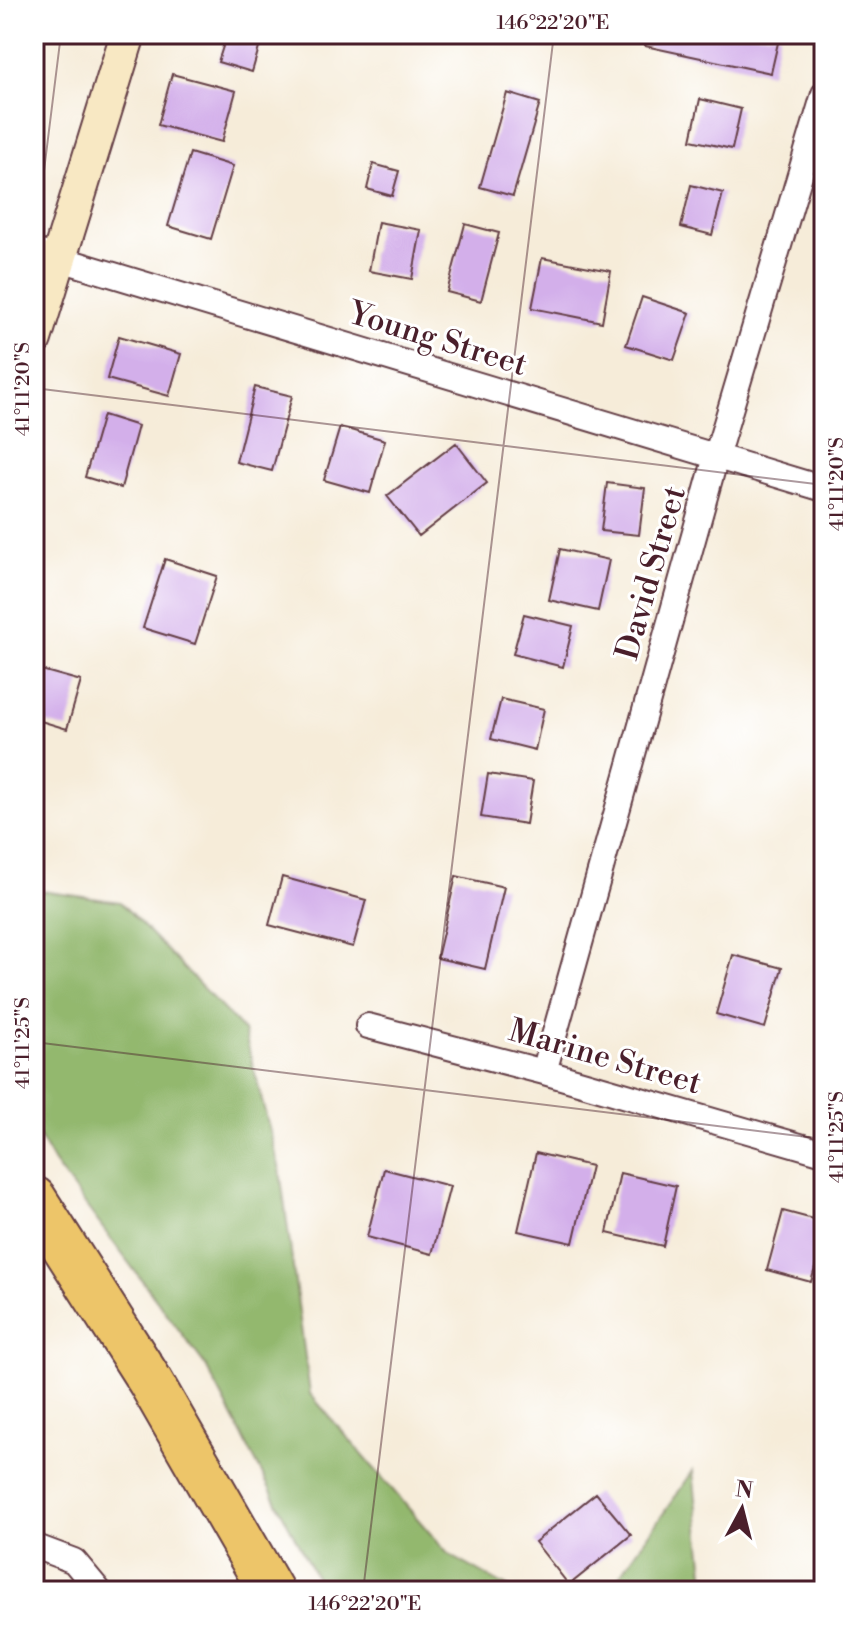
<svg xmlns="http://www.w3.org/2000/svg" width="858" height="1625" viewBox="0 0 858 1625" font-family="'Libre Bodoni',serif">
	<style>
		.forest { fill: #93b86e; stroke: #6e6c4c; stroke-width: 2 }
		.building { fill: #d3afea }
		.lines { fill: none; stroke-linecap: round; stroke-linejoin: round }
		.minor-casing { stroke: #643e45; stroke-width: 28 }
		.secondary-casing { stroke: #643e45; stroke-width: 38 }
		.motorway-casing { stroke: #643e45; stroke-width: 48 }
		.minor { stroke: #fff; stroke-width: 24 }
		.secondary { stroke: #f8e8c3; stroke-width: 34 }
		.motorway { stroke: #edc569; stroke-width: 44 }
		.ticks { fill: none; stroke: #4a1f2b; stroke-width: 2; stroke-opacity: 0.45 }
		.labels { text-anchor: middle; dominant-baseline: central; stroke-width: 6; stroke-linejoin: round; paint-order: stroke }
		.street-label { font-size: 32px; fill: #4a1f2b; stroke: #fff }
		.neatline { fill: none; stroke: #4a1f2b; stroke-width: 3 }
		.ticks-label { font-size: 20px; text-anchor: middle; fill: #4a1f2b }
	</style>
	<rect width="100%" height="100%" fill="#fff"/>
	<filter id="ink" filterUnits="userSpaceOnUse"><feTurbulence type="fractalNoise" baseFrequency=".0125" numOctaves="2"/><feDisplacementMap in="SourceGraphic" scale="16" xChannelSelector="R" yChannelSelector="G"/><feConvolveMatrix kernelMatrix="1 2 1 2 8 2 1 2 1" color-interpolation-filters="sRGB"/></filter>
	<filter id="wash" filterUnits="userSpaceOnUse"><feTurbulence type="fractalNoise" baseFrequency=".006" numOctaves="4" result="noise"/><feDisplacementMap in="SourceGraphic" scale="32" xChannelSelector="R" yChannelSelector="G"/><feGaussianBlur stdDeviation="1.8" result="paint"/><feColorMatrix in="noise" values="0 0 0 0 0 0 0 0 0 0 0 0 0 0 0 0 0 1.4 0 .05"/><feComposite in="paint" operator="in"/></filter>
	<g filter="url(#wash)">
		<rect width="100%" height="100%" fill="#f6ecd9"/>
		<!-- forest -->
		<path class="forest" d="M34 890 120 902 244 1031 280 1170 310 1394 448 1554 514 1591H323L206 1366 54 1163 34 1128Z
			M693 1471 706 1591H609Z"/>
		<g id="blocks">
			<!-- building -->
			<path class="building" d="M227 34H263L252 72 218 62Z
				M647 34H780L771 73 645 46Z
				M172 74 236 91 222 142 158 125Z
				M507 93 540 103 513 196 480 187Z
				M700 99 741 109 732 149 691 140Z
				M190 153 233 166 211 239 168 226Z
				M373 164 399 171 392 196 367 189Z
				M691 185 723 193 712 235 681 227Z
				M378 222 421 230 412 279 369 271Z
				M465 224 499 233 481 301 447 292Z
				M542 258 611 271 602 322 532 308Z
				M642 297 690 313 674 360 626 345Z
				M119 336 181 354 169 396 107 379Z
				M255 387 292 396 272 471 236 462Z
				M103 415 138 426 121 488 85 477Z
				M340 427 385 440 370 493 324 480Z
				M456 443 487 483 419 536 387 496Z
				M607 483 645 488 639 535 601 531Z
				M560 549 609 560 598 611 549 600Z
				M165 559 217 576 195 644 143 628Z
				M524 614 573 626 563 667 513 654Z
				M34 668 81 681 67 729 34 719Z
				M501 699 544 709 535 750 491 739Z
				M488 774 533 781 526 824 481 817Z
				M456 876 504 887 485 969 437 958Z
				M282 877 366 900 353 947 269 925Z
				M733 955 782 968 765 1028 716 1014Z
				M536 1153 591 1166 573 1243 518 1231Z
				M384 1169 450 1186 432 1254 367 1237Z
				M620 1173 676 1186 663 1246 607 1233Z
				M783 1211 824 1222V1236L811 1282 767 1270Z
				M596 1493 631 1535 569 1585 535 1542Z"/>
		</g>
	</g>
	<g filter="url(#ink)">
		<use href="#blocks" fill-opacity="0" stroke="#643e45" stroke-width="2"/>
		<g class="lines">
			<defs>
				<path id="minor" d="M34 251 824 489
					M368 1026 544 1072 824 1153
					M544 1072 716 457 824 94
					M34 1546 74 1561 99 1591"/>
				<path id="secondary" d="M34 339 128 34"/>
				<path id="motorway" d="M34 1199 150 1381 271 1591"/>
			</defs>
			<!-- minor casing -->
			<use href="#minor" class="minor-casing"/>
			<!-- secondary casing -->
			<use href="#secondary" class="secondary-casing"/>
			<!-- motorway casing -->
			<use href="#motorway" class="motorway-casing"/>
			<!-- minor -->
			<use href="#minor" class="minor"/>
			<!-- secondary -->
			<use href="#secondary" class="secondary"/>
			<!-- motorway -->
			<use href="#motorway" class="motorway"/>
		</g>
	</g>
	<!-- ticks -->
	<path class="ticks" d="M34 251 61 34M34 388 824 485M34 1042 824 1139M363 1591 554 34"/>
	<g class="labels">
		<!-- street labels -->
		<g class="street-label">
			<text transform="translate(438 339) rotate(17)">Young Street</text>
			<text transform="translate(651 573) rotate(-74)">David Street</text>
			<text transform="translate(605 1057) rotate(16)">Marine Street</text>
		</g>
	</g>
	<!-- margin -->
	<rect width="858" height="1625" fill="none" stroke="#fff" stroke-width="88"/>
	<!-- north arrow -->
	<g transform="translate(742 1509) rotate(7)" stroke="#ffffff" stroke-width="6" paint-order="stroke">
	<path d="M0-6L14 30L0 20L-14 30Z" fill="#4a1f2b"/>
	<text y="-12" font-size="22" font-weight="bold" text-anchor="middle" fill="#4a1f2b">N</text>
	</g>
	<rect x="44" y="44" width="770" height="1537" class="neatline"/>
	<g class="ticks-label">
		<text x="553" y="29">146°22'20"E</text>
		<text transform="translate(22 389) rotate(-90)" y="7">41°11'20"S</text>
		<text transform="translate(836 484) rotate(-90)" y="7">41°11'20"S</text>
		<text transform="translate(22 1043) rotate(-90)" y="7">41°11'25"S</text>
		<text transform="translate(836 1137) rotate(-90)" y="7">41°11'25"S</text>
		<text x="365" y="1610">146°22'20"E</text>
	</g>
</svg>
